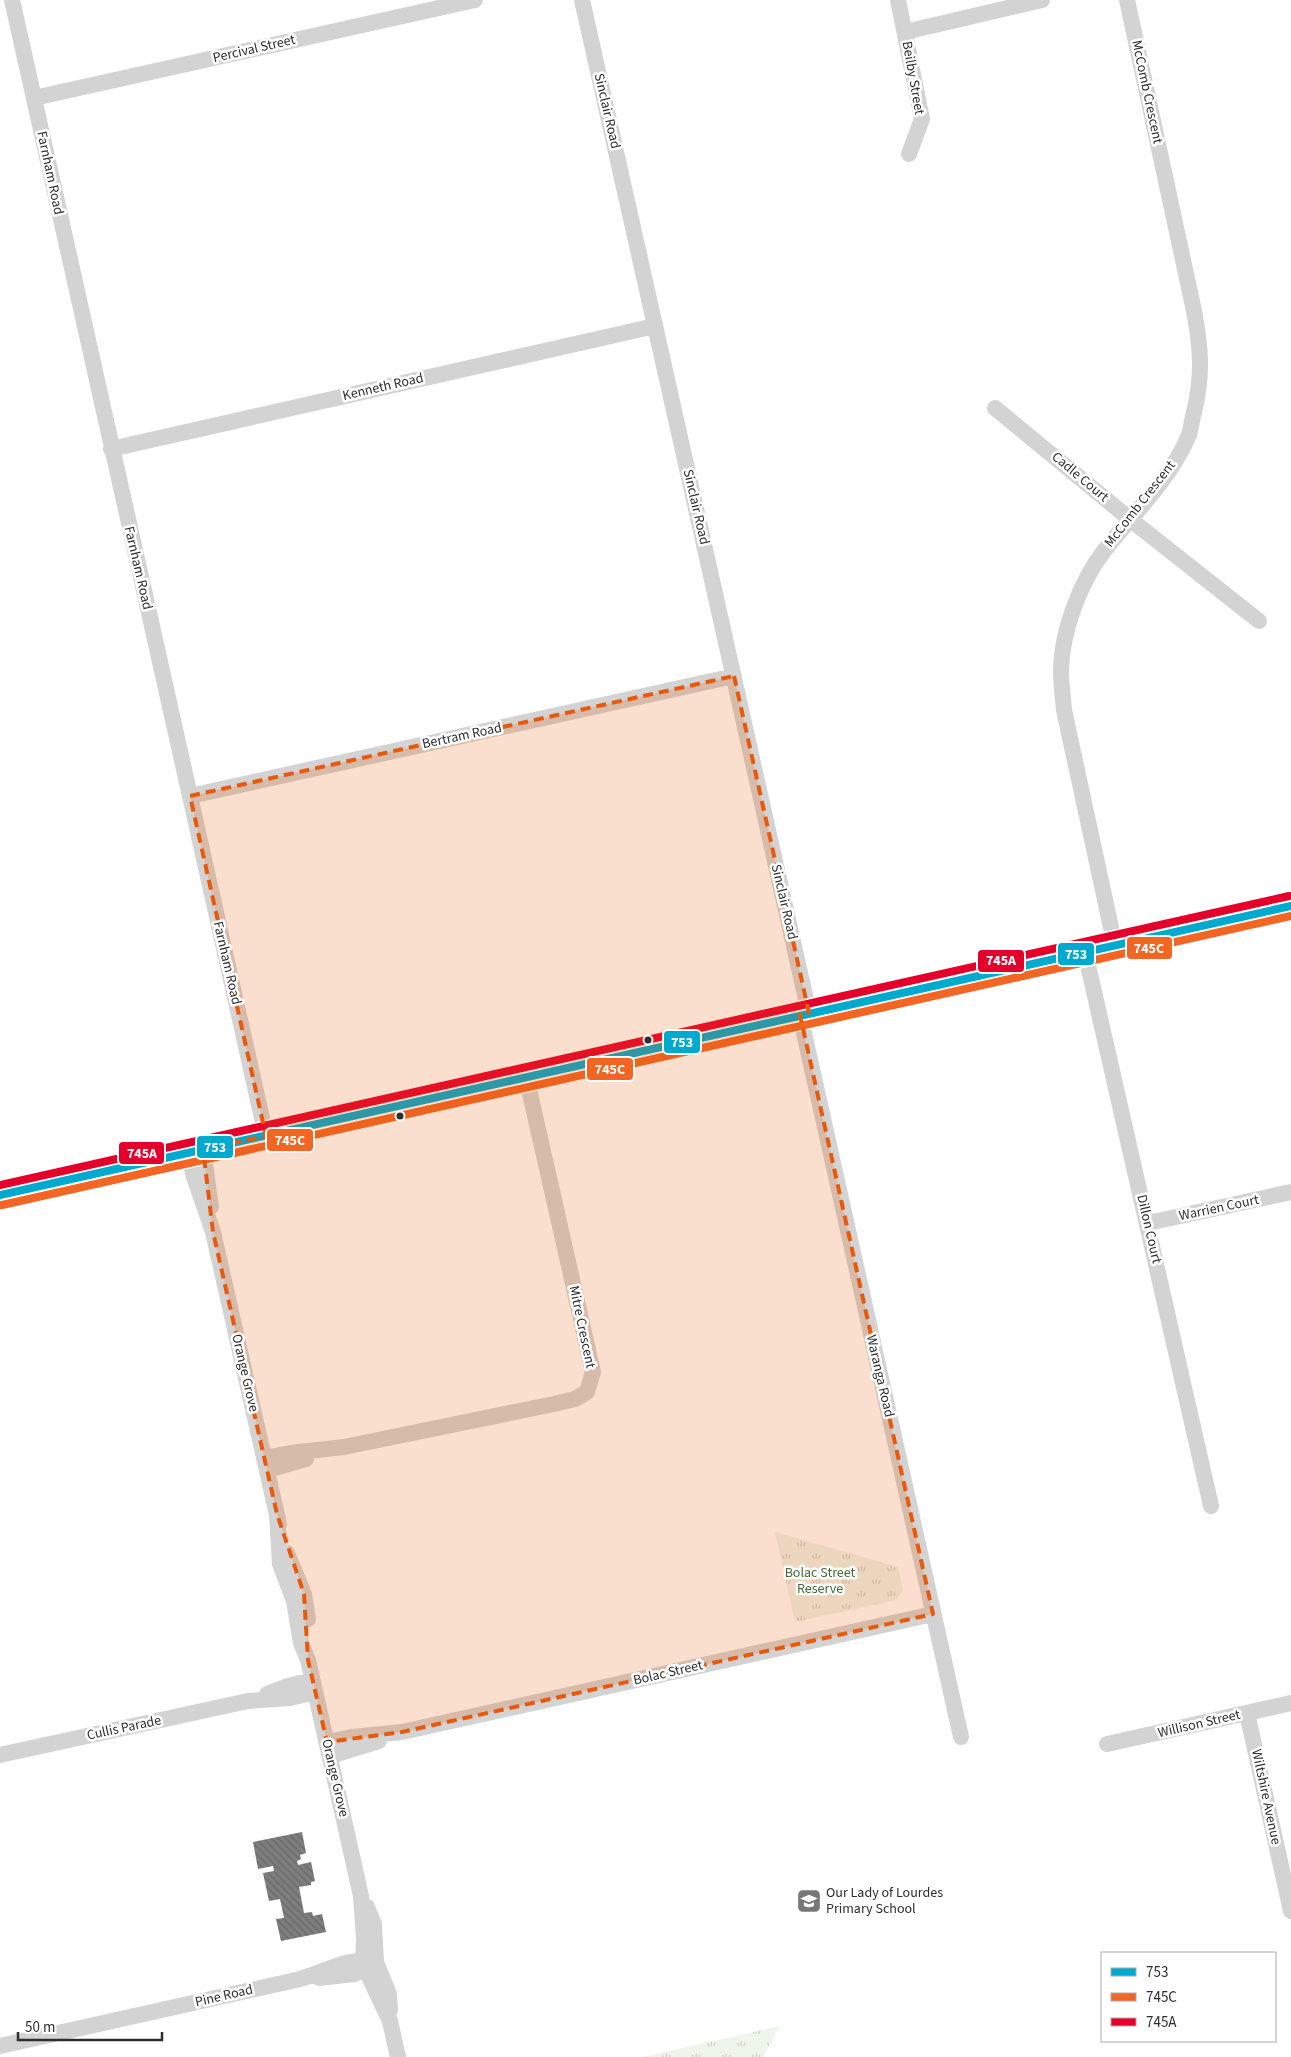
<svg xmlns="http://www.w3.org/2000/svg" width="1291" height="2057" viewBox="0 0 1291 2057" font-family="'Source Sans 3',sans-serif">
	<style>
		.park { fill: url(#park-tufts) }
		.building { fill: url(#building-back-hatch) }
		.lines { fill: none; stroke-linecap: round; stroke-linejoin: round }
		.minor { stroke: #d3d3d3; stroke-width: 16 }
		.primary { stroke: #c6c6c6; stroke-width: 26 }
		.bus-1-casing { stroke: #fff; stroke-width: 11 }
		.bus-2-casing { stroke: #fff; stroke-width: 11 }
		.bus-3-casing { stroke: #fff; stroke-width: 11 }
		.bus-1 { stroke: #00a9ce; stroke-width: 8 }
		.bus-2 { stroke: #f26522; stroke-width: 8 }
		.bus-3 { stroke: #e4002b; stroke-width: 8 }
		.marked { fill: #e8590c; fill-opacity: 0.2; stroke: #e8590c; stroke-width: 4; stroke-dasharray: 10 6; stroke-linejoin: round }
		.bus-dot { fill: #2e2e2e; stroke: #fff; stroke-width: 2 }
		.labels { text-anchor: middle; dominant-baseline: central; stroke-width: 5; stroke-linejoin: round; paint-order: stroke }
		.street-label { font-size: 14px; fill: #2e2e2e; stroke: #fff }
		.park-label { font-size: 14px; fill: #476b39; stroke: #fff }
		.poi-label { font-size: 14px; fill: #2e2e2e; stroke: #fff; text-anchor: start }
		.line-badge { stroke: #fff; stroke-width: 2 }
		.badge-label { font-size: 14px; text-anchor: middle; font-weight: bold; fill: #fff }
	</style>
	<defs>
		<pattern id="park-tufts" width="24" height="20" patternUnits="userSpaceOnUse" patternTransform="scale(1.25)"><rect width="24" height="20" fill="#eef5eb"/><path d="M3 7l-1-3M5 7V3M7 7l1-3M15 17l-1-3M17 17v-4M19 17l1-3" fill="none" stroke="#ccd2ca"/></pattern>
		<pattern id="building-back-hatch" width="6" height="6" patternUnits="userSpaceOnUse" patternTransform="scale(1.25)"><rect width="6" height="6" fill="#7e7e7e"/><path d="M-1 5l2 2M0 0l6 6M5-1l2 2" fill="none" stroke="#686868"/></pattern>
	</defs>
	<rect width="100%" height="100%" fill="#fff"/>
	<!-- park -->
	<path class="park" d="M775 1532 898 1567 903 1590 896 1600 795 1622Z
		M780 2026 763 2057H642Z"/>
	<!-- building -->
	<path class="building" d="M302 1832 306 1853 300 1855 301 1859 297 1861 298 1865 311 1862 315 1881 311 1882V1885L299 1887 304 1913 312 1912 313 1916 322 1914 326 1932 281 1941 276 1919 284 1918 280 1899 269 1901 263 1873 274 1871 273 1866 258 1869 253 1842Z"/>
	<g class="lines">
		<!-- minor -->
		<path class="minor" d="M12 0 266 1136
			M582 0 809 1013
			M898 0 922 119 909 154
			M905 32 1042 0
			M34 98 475 0
			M995 408 1131 520 1259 621
			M111 449 655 326
			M190 796 734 676
			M1115 946 1064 710C1063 698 1061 685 1061 672 1061 633 1080 582 1104 551 1133 514 1170 480 1189 435 1191 428 1192 420 1194 412 1203 375 1201 348 1194 311L1127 0
			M1085 952 1211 1506
			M800 1015 961 1737
			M203 1149 211 1207
			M188 1153 194 1177 213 1232 279 1524
			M1148 1223 1291 1192
			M264 1458 290 1453 344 1447 554 1404 575 1399 587 1392 593 1372 526 1076
			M267 1470 306 1459
			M277 1514 280 1564 294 1601 301 1643 308 1660 361 1896 364 1939 363 1964 390 2021 398 2057
			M287 1553 304 1594 308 1619
			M267 1694 288 1686 312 1680
			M1247 1713 1291 1911
			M327 1742 352 1737 402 1732 933 1614
			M1107 1744 1291 1703
			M0 1755 248 1701 290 1698 315 1692
			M330 1756 379 1741
			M367 1907 374 1924 376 1962 389 1994 390 2010
			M319 1978 354 1974 374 1964
			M0 2046C99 2024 198 2002 296 1980 325 1973 345 1956 376 1962"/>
		<!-- primary -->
		<path class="primary" d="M0 1195 1291 906"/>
		<defs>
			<path id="bus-1" d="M0 1195 1291 906"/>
			<path id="bus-2" d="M2 1205 1291 916"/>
			<path id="bus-3" d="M0 1185 1289 896"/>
		</defs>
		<!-- bus-1 casing -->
		<use href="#bus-1" class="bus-1-casing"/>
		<!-- bus-2 casing -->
		<use href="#bus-2" class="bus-2-casing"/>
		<!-- bus-3 casing -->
		<use href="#bus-3" class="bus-3-casing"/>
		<!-- bus-1 -->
		<use href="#bus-1" class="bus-1"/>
		<!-- bus-2 -->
		<use href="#bus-2" class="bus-2"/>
		<!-- bus-3 -->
		<use href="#bus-3" class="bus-3"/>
	</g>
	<!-- marked area -->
	<path class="marked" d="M734 676 809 1013 800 1015 933 1614 402 1732 327 1742 308 1660 304 1594 277 1514 213 1232 203 1149 266 1136 190 796Z"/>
	<!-- icons -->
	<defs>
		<symbol id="school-square" viewBox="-11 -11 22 22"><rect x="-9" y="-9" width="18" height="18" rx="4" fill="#777" stroke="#fff"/><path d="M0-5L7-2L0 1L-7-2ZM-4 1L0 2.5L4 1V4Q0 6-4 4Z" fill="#fff"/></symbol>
	</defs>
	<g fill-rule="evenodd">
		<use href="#school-square" x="795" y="1887" width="28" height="28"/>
	</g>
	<!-- markers -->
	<g class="bus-dot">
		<circle cx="648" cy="1040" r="4.5"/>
		<circle cx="400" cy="1116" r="4.5"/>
	</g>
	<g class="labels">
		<!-- street labels -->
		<g class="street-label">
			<text transform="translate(254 49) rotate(-13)">Percival Street</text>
			<text transform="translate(913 78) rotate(80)">Beilby Street</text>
			<text transform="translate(1147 92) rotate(78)">McComb Crescent</text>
			<text transform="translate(607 111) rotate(77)">Sinclair Road</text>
			<text transform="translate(50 173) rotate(78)">Farnham Road</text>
			<text transform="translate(383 387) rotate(-13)">Kenneth Road</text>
			<text transform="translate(1080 477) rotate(40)">Cadle Court</text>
			<text transform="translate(1140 504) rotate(-52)">McComb Crescent</text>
			<text transform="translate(696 507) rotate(77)">Sinclair Road</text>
			<text transform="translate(138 568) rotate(77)">Farnham Road</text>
			<text transform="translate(462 736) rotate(-12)">Bertram Road</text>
			<text transform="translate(784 902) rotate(77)">Sinclair Road</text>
			<text transform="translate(227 963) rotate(77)">Farnham Road</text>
			<text transform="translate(1219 1208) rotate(-12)">Warrien Court</text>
			<text transform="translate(1149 1229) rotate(77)">Dillon Court</text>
			<text transform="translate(582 1327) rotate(78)">Mitre Crescent</text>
			<text transform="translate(245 1373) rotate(77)">Orange Grove</text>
			<text transform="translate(880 1376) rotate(77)">Waranga Road</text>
			<text transform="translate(668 1673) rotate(-13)">Bolac Street</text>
			<text transform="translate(1199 1724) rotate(-13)">Willison Street</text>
			<text transform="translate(124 1728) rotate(-12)">Cullis Parade</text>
			<text transform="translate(335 1778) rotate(77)">Orange Grove</text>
			<text transform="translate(1266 1797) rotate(78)">Wiltshire Avenue</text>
			<text transform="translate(224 1996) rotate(-13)">Pine Road</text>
		</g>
		<!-- park labels -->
		<g class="park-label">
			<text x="820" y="1573">Bolac Street<tspan x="820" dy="16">Reserve</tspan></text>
		</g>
		<!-- poi labels -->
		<g class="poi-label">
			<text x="826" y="1893">Our Lady of Lourdes<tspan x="826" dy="16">Primary School</tspan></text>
		</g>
	</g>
	<g class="line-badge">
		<rect x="1126" y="936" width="47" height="24" rx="5" fill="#f26522"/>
		<rect x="1057" y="942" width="38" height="24" rx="5" fill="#00a9ce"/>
		<rect x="977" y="949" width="48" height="24" rx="5" fill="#e4002b"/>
		<rect x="663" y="1030" width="38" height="24" rx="5" fill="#00a9ce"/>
		<rect x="586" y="1057" width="48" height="24" rx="5" fill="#f26522"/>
		<rect x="266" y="1128" width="48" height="24" rx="5" fill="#f26522"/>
		<rect x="196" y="1135" width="38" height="24" rx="5" fill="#00a9ce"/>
		<rect x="118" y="1141" width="47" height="24" rx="5" fill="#e4002b"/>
	</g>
	<g class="badge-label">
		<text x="1149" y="953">745C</text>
		<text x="1076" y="959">753</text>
		<text x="1001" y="965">745A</text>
		<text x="682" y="1047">753</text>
		<text x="610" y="1074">745C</text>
		<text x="290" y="1145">745C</text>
		<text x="215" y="1152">753</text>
		<text x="142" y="1158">745A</text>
	</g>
	<!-- legend -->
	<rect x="1101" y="1952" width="175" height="90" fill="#ffffff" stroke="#ababab"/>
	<rect x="1111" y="1968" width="25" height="8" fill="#00a9ce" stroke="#ababab"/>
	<text x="1146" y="1977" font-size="15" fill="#2e2e2e">753</text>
	<rect x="1111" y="1993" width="25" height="8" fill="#f26522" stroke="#ababab"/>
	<text x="1146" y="2002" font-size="15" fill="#2e2e2e">745C</text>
	<rect x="1111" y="2018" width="25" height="8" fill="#e4002b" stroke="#ababab"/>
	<text x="1146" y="2027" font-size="15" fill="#2e2e2e">745A</text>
	<!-- scale -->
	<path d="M18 2032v8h144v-8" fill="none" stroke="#2e2e2e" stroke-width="2.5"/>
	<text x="25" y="2032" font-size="15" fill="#2e2e2e" stroke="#ffffff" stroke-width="4" paint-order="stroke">50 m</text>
</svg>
